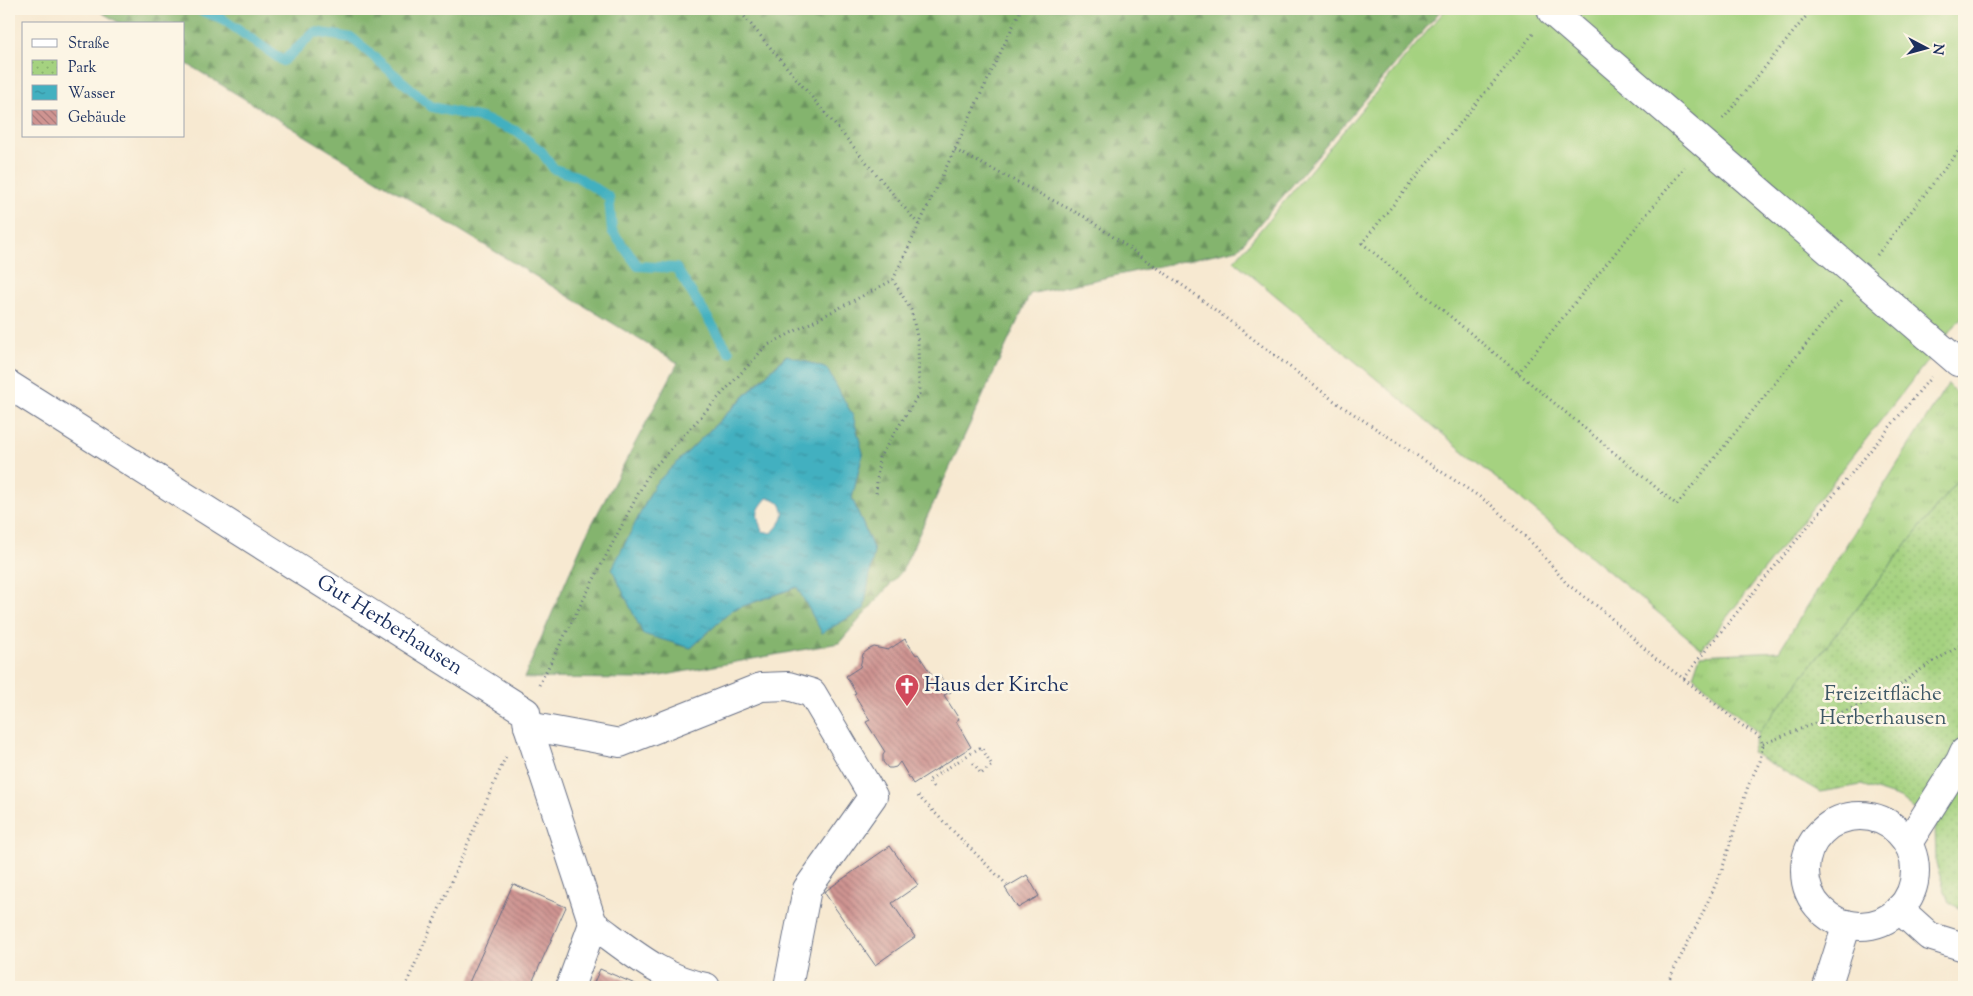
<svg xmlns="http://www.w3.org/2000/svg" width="1973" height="996" viewBox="0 0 1973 996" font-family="'Sorts Mill Goudy',serif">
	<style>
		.grass { fill: url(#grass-tufts); stroke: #60806f }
		.forest { fill: url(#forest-firs); stroke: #507266; fill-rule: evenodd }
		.park { fill: url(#park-dots); stroke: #60806f }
		.garden { fill: #a5d280; stroke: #60806f }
		.water { fill: url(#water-ripples); stroke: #2f708f; fill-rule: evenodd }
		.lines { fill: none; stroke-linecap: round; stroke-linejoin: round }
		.stream { stroke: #43b0c0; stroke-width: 10 }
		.building { fill: url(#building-back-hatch) }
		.minor-casing { stroke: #687086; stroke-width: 30 }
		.path { stroke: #687086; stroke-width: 3; stroke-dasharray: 1 4; stroke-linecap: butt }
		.minor { stroke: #fff; stroke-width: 28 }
		.labels { text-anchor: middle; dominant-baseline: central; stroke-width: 5; stroke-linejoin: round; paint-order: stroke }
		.street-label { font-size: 21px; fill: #1b2f5e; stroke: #fcf5e5 }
		.poi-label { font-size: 21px; fill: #1b2f5e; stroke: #fcf5e5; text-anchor: start }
		.park-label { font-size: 21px; fill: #3e5866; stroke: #fcf5e5 }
	</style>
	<defs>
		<pattern id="grass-tufts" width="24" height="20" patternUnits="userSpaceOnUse" patternTransform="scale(1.25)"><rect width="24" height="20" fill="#a5d280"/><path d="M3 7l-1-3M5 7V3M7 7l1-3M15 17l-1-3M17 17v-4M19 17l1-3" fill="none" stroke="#8db571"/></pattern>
		<pattern id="forest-firs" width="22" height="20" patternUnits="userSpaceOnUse" patternTransform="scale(1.25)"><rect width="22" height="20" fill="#84b46e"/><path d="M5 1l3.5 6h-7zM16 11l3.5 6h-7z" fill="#6b935e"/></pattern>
		<pattern id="park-dots" width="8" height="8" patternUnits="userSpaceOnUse" patternTransform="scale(1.25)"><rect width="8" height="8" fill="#a5d280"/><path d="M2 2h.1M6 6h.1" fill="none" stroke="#8db571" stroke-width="1.8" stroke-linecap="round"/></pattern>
		<pattern id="water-ripples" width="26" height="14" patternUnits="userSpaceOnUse" patternTransform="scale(1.25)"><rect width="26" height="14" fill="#43b0c0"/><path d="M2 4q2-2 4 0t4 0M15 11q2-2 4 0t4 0" fill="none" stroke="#37909f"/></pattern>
		<pattern id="building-back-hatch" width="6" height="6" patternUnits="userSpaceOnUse" patternTransform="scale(1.25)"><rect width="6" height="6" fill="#cf9491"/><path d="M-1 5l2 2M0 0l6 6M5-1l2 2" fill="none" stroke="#a7797a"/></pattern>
	</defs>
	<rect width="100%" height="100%" fill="#fcf5e5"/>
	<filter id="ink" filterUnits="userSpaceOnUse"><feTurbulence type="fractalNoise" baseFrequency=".02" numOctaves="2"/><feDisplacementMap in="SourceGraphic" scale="10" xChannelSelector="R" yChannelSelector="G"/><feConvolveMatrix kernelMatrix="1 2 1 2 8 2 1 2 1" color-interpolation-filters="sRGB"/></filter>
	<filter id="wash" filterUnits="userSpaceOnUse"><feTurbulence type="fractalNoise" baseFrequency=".0096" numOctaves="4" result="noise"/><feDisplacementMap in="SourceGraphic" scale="20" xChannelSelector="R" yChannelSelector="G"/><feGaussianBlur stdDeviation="1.12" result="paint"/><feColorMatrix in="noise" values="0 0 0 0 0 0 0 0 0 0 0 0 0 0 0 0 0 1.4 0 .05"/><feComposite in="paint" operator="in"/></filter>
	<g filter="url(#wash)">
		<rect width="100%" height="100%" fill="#f7e9d1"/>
		<!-- grass -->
		<path class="grass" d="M1948 384 1964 401V472L1758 733 1693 676 1700 655 1779 651Z"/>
		<!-- forest -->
		<path class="forest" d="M96 9H1442L1238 249 1030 294 902 571 839 643 644 679 524 678 585 537 678 363 184 62V24H121ZM786 355 827 369 863 453 852 498 874 551 797 587 732 610 691 648 655 484Z"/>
		<!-- park -->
		<path class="park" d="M1964 472V910L1949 903 1936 864 1935 826 1900 798 1861 785 1820 792 1751 752 1758 733Z"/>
		<!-- garden -->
		<path class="garden" d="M1446 9H1964V314L1702 649 1234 261Z"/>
		<!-- water -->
		<path class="water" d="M787 355 827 369 853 416 863 453 852 498 874 551 864 609 822 633 797 587 732 610 691 648 643 634 612 569 655 484ZM767 498C778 497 787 509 782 520 780 524 775 529 772 533L762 531C756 514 755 512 767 498Z"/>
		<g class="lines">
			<!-- stream -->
			<path class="stream" d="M196 9 221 18 283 61 315 32 352 38 432 107 481 118 518 132 541 151 554 169 576 176 609 197 612 231 638 266 676 268 729 352"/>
		</g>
		<g id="blocks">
			<!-- building -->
			<path class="building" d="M905 639 916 655 918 654 935 680 940 676 951 692 944 695 959 719 956 721 971 747 913 784 900 762 896 767 892 768H888L883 762V755L885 752 866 722 870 720 854 694 856 693 846 676 860 667 863 654 868 650 874 647 888 650Z
				M890 846 918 885 892 903 915 937 875 965 824 892Z
				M1027 875 1039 896 1018 908 1005 888Z
				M513 884 566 907 530 987H467Z
				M600 969 642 987H592Z"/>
		</g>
	</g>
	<g filter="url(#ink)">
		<use href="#blocks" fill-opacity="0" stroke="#687086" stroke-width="1"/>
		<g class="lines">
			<defs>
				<g id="minor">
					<path d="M1552 12 1938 345 1958 362H1964"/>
					<path id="s1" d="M9 385 526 712 528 726 593 924 570 987"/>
					<path d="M528 726 620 743 761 687 788 686 812 693 873 796 807 889 788 987"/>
					<circle cx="1860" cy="871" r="55"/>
					<path d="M1908 843 1960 761 1964 752"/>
					<path d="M1899 909 1929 936 1964 947"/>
					<path d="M593 924C628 949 662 980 706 987"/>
					<path d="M1827 987 1847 924"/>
				</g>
			</defs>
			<!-- minor casing -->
			<use href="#minor" class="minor-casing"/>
			<!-- path -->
			<path class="path" d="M738 9 919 225
				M1533 34 1362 243 1677 505 1841 301
				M1723 119 1812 9
				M955 150 1085 217 1189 290 1337 403 1489 503 1535 546 1567 584 1601 609 1655 658 1684 679 1740 724 1759 736 1763 744 1760 761 1748 786 1722 870 1701 917 1665 987
				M1877 255 1964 144
				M1518 373 1685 167
				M876 493 879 458 919 394 918 341 911 310 893 280
				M1684 679 1697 661 1931 377
				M539 685 649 473 766 346 893 280 1021 9
				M1763 744 1890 693 1917 672 1964 643
				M937 769 941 772 981 747 992 765 981 774 973 762
				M933 787 928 781 941 772
				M918 796 1007 885
				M405 987 506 756"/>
			<!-- minor -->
			<use href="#minor" class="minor"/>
		</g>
	</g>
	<!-- icons -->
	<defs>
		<symbol id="church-pin" viewBox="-11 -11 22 30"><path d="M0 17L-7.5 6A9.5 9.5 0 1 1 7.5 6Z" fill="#d1495b" stroke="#fcf5e5"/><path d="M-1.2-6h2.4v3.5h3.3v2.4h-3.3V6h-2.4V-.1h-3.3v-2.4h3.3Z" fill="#fff"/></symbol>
	</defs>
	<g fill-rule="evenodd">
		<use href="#church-pin" x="893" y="672" width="28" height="38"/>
	</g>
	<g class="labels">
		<!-- street labels -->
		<g class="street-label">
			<text stroke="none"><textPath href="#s1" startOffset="450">Gut Herberhausen</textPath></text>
		</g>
		<!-- poi labels -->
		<g class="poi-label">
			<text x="924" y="686">Haus der Kirche</text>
		</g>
		<!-- park labels -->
		<g class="park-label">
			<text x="1883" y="695">Freizeitfläche<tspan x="1883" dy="24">Herberhausen</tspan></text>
		</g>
	</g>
	<!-- margin -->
	<rect width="1973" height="996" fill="none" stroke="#fcf5e5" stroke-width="30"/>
	<!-- legend -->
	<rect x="22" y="22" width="162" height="115" fill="#fcf5e5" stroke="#a2a6af"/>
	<rect x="32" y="39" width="25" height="8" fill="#ffffff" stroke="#a2a6af"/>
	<text x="68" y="48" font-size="15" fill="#1b2f5e">Straße</text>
	<rect x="32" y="60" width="25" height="15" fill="url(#park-dots)" stroke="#a2a6af"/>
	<text x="68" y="72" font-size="15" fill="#1b2f5e">Park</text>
	<rect x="32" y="85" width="25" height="15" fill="url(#water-ripples)" stroke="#a2a6af"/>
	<text x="68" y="98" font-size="15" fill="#1b2f5e">Wasser</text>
	<rect x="32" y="110" width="25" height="15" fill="url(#building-back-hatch)" stroke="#a2a6af"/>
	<text x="68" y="122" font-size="15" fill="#1b2f5e">Gebäude</text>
	<!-- north arrow -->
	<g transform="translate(1926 48) rotate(96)" stroke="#fcf5e5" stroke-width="4" paint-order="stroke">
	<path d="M0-4L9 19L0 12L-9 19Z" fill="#1b2f5e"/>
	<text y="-8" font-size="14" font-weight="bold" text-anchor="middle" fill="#1b2f5e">N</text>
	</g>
</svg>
